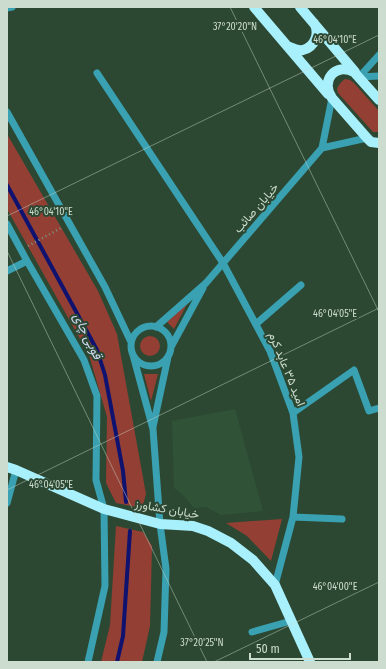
<svg xmlns="http://www.w3.org/2000/svg" width="386" height="669" viewBox="0 0 386 669" font-family="'Fira Sans Condensed',Vazirmatn,sans-serif">
	<style>
		.built { fill: #305337 }
		.green { fill: #933f34 }
		.lines { fill: none; stroke-linecap: round; stroke-linejoin: round }
		.stream { stroke: #101270; stroke-width: 4 }
		.path { stroke: #7d9381; stroke-width: 2.5; stroke-dasharray: 1 3; stroke-linecap: butt }
		.minor { stroke: #39a1b1; stroke-width: 7 }
		.major { stroke: #a8f0fc; stroke-width: 10 }
		.ticks { fill: none; stroke: #ccdcce; stroke-width: 1; stroke-opacity: 0.45 }
		.labels { text-anchor: middle; dominant-baseline: central; stroke-width: 4; stroke-linejoin: round; paint-order: stroke }
		.street-label { font-size: 12px; fill: #ccdcce; stroke: #2c4832 }
		.water-label { font-size: 13px; font-style: italic; fill: #d0d9f3; stroke: #2c4832 }
		.ticks-label { font-size: 10px; text-anchor: middle; fill: #ccdcce; stroke: #2c4832; stroke-width: 4; stroke-linejoin: round; paint-order: stroke }
	</style>
	<rect width="100%" height="100%" fill="#2c4832"/>
	<!-- built -->
	<path class="built" d="M235 409 263 511 221 515 206 507 194 508 184 496 174 488 172 421Z"/>
	<!-- green -->
	<path class="green" d="M345 79 350 80 354 83 379 111V132H373L338 93 337 89C339 84 341 82 345 79Z
		M7 134 98 291 117 334 146 494 142 508 116 503 106 483 107 417 89 355 7 209Z
		M187 304 174 329 167 322Z
		M140 346a10 10 0 1 1 20 0a10 10 0 1 1-20 0Z
		M144 374H158L151 401Z
		M282 519 271 561 247 536 226 523Z
		M116 526 143 532 152 546 150 626 142 662H101L110 625Z"/>
	<g class="lines">
		<!-- stream -->
		<path class="stream" d="M7 185 97 350 105 375 123 471 126 502
			M117 662 123 636 130 531"/>
		<!-- path -->
		<path class="path" d="M28 246 61 228"/>
		<!-- minor -->
		<path class="minor" d="M7 8 12 7
			M97 73 223 263 270 351 293 413 299 457 293 517 275 585
			M359 77 379 55
			M359 77 379 76
			M7 112 105 287 131 342
			M322 148 367 138
			M7 224 27 261 84 360 97 396 96 480 104 509 105 586 88 662
			M7 271 27 261
			M256 324 301 285
			M131 346a20 20 0 1 1 40 0a20 20 0 1 1-40 0Z
			M156 327 206 283 322 148 332 98
			M171 347 203 288
			M133 355 153 429 160 524 166 569 164 632 157 662
			M293 413 354 370 369 411 379 408
			M153 427 168 357
			M7 503 16 470
			M293 517 342 519
			M252 632 291 621"/>
		<!-- major -->
		<path class="major" d="M254 7 328 94
			M300 7 355 72
			M287 46C292 48 297 51 303 50 315 47 320 33 314 23
			M379 100 354 72C335 62 320 81 332 98L367 138 371 142 379 143
			M7 467 16 470 104 509 160 524 193 526 208 531 231 543 253 560 275 585 310 662"/>
	</g>
	<!-- ticks -->
	<path class="ticks" d="M230 7 379 312M7 216 379 35M7 251 207 662M7 490 379 308M214 662 379 582"/>
	<g class="labels">
		<!-- street labels -->
		<g class="street-label">
			<text transform="translate(256 208) rotate(-49)">خیابان صائب</text>
			<text transform="translate(287 369) rotate(68)">امید ۳۵ عابد کرم</text>
			<text transform="translate(167 509) rotate(10)">خیابان کشاورز</text>
		</g>
		<!-- water labels -->
		<g class="water-label">
			<text transform="translate(88 336) rotate(64)">قوبی چای</text>
		</g>
	</g>
	<g class="ticks-label">
		<text x="235" y="30">37°20'20"N</text>
		<text x="335" y="43">46°04'10"E</text>
		<text x="51" y="215">46°04'10"E</text>
		<text x="335" y="317">46°04'05"E</text>
		<text x="51" y="488">46°04'05"E</text>
		<text x="335" y="590">46°04'00"E</text>
		<text x="202" y="646">37°20'25"N</text>
	</g>
	<!-- border -->
	<rect width="386" height="669" fill="none" stroke="#ccdcce" stroke-width="16"/>
	<!-- scale -->
	<path d="M250 653v6h100v-6" fill="none" stroke="#ccdcce" stroke-width="2"/>
	<text x="256" y="653" font-size="12" fill="#ccdcce" stroke="#2c4832" stroke-width="3" paint-order="stroke">50 m</text>
</svg>
